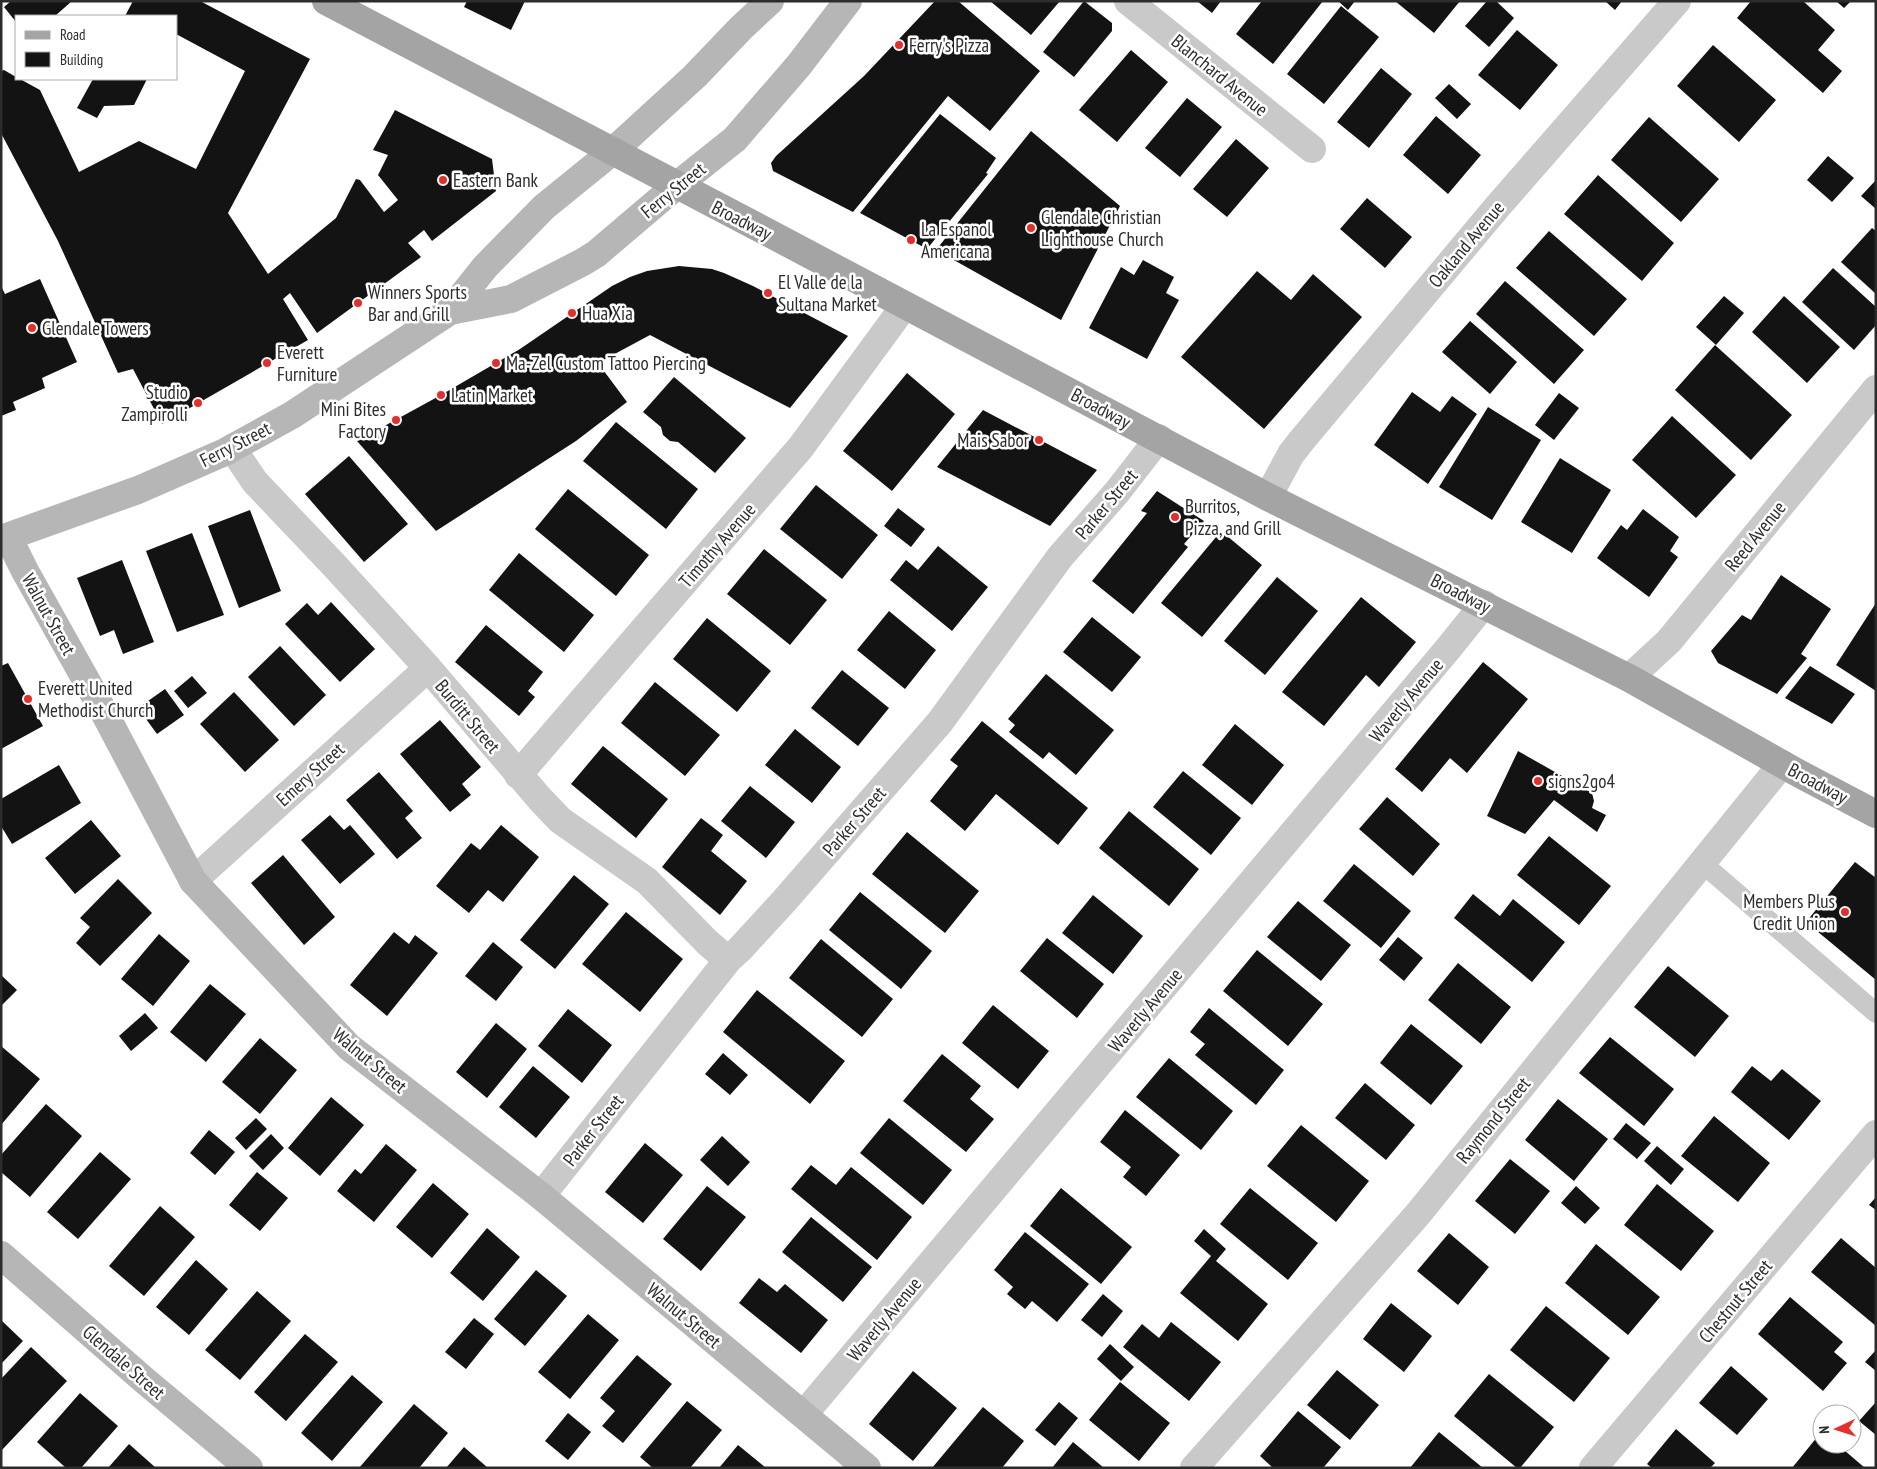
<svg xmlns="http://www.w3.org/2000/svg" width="1877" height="1469" viewBox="0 0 1877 1469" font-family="'PT Sans Narrow',sans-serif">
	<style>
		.building { fill: #131313 }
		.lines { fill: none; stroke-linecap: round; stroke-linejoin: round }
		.lane { stroke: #c9c9c9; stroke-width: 20 }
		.street { stroke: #c9c9c9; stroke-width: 28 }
		.secondary { stroke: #b6b6b6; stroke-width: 28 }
		.primary { stroke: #a4a4a4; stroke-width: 28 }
		.poi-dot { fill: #e92c27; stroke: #fff; stroke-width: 2 }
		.labels { text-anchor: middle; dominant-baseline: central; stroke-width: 5; stroke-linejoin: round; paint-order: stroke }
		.poi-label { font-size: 19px; fill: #2c2c2c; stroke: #fff; text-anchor: start }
		.street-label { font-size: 19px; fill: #2c2c2c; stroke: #fff }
	</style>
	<rect width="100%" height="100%" fill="#fff"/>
	<!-- building -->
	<path class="building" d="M11 1H72L55 16H16V22L4 7Z
		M133 1H200L310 59 228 213 268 274 336 218 356 179 360 180 384 212 398 200 378 175 388 155 373 150 395 110 492 159 496 191 432 241 424 230 408 243 421 257 317 333 290 293 283 299 308 340 162 424 133 369 118 373 58 241 1 133V71L4 70 16 77V79H20L40 90 79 172 139 141 196 169 245 71 176 34V16H125Z
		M467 1H525L511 30 464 7Z
		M935 1H958L1040 71 990 131 948 96 853 212 773 171 771 163 776 156 864 76Z
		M990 1H1060L1031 35Z
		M1084 1 1112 23V31L1074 77 1043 52Z
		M1197 1H1221L1212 13Z
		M1262 1H1323L1273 64 1236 34Z
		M1338 1H1355L1348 10Z
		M1395 1H1460L1434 33Z
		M1487 1H1496L1514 18 1489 47 1465 26Z
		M1605 1H1622L1615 10Z
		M1751 1H1803L1835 30 1818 50 1842 71 1823 93 1737 18Z
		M1836 1H1851L1844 8Z
		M1341 6 1379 37 1324 104 1287 74Z
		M1517 30 1558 65 1520 110 1478 75Z
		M1713 45 1776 100 1739 142 1677 86Z
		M1131 50 1168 82 1117 142 1079 110Z
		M1381 68 1412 94 1369 148 1337 122Z
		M93 79H147L134 105 104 106 97 118 77 108Z
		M1449 84 1471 104 1457 119 1435 98Z
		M1187 98 1222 127 1180 177 1145 148Z
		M940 114 996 158 986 173 988 174 927 249 860 213Z
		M1436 116 1481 155 1448 194 1403 155Z
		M1649 117 1719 179 1681 222 1611 160Z
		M1031 131 1120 206 1061 320 936 250Z
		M1236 139 1269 168 1227 217 1193 189Z
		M1828 156 1854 178 1832 202 1807 180Z
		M1598 175 1674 243 1642 281 1564 214Z
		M1876 180V209L1861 196Z
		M1367 198 1412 237 1385 268 1340 229Z
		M1872 228 1876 231V294L1841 262Z
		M1549 231 1627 299 1594 336 1516 268Z
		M1143 260 1174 277 1166 293 1179 300 1147 359 1089 328 1121 267 1134 275Z
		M679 266 712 269 724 273 753 286 848 336 790 408 650 335 598 363 627 402 576 441 436 531 357 441 441 395 520 349 612 286 630 277 647 271Z
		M1833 268 1876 307V325L1854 350 1802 302Z
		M1257 271 1291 300 1313 274 1362 317 1264 429 1181 357Z
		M40 279 77 362 42 378 45 388 13 402 16 410 1 416V286L5 294Z
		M1505 281 1584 350 1554 384 1476 314Z
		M1724 296 1744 313 1716 345 1696 327Z
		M1784 296 1840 347 1807 383 1752 332Z
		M1470 321 1517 362 1490 394 1442 352Z
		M1715 345 1792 415 1751 460 1675 390Z
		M907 373 955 414 892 491 843 451Z
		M674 377 746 438 715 473 678 442 670 441 663 435 661 427 643 412Z
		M1412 392 1440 412 1452 396 1477 414 1428 484 1374 445Z
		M1559 393 1579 408 1554 440 1535 425Z
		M1488 407 1541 440 1492 520 1439 487Z
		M983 410 1097 470 1050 526 937 467Z
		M1672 416 1736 475 1696 518 1632 460Z
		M616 422 698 489 666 529 583 461Z
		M349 456 408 524 364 562 305 494Z
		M1560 458 1611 490 1572 553 1521 522Z
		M816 485 878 535 842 579 780 529Z
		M568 489 649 555 616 596 535 529Z
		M1157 491 1204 521 1184 544 1188 547 1133 614 1092 581 1147 513 1141 511Z
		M898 508 925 529 911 547 884 526Z
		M1643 509 1679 537 1670 551 1678 557 1649 597 1597 558 1621 525 1627 530Z
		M250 510 281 591 239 608 208 526Z
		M1221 531 1262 565 1202 637 1161 603Z
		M192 533 224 615 177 632 146 551Z
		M938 546 988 587 952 631 890 580 906 560 918 570Z
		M764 549 827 600 790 645 727 594Z
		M519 553 594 615 564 652 489 590Z
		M122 560 154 642 123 654 114 630 100 636 77 578Z
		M1781 575 1831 609 1801 654 1807 658 1777 694 1718 663 1711 651 1742 615 1751 620Z
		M1277 577 1318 611 1265 675 1224 641Z
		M1361 597 1416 642 1379 687 1366 675 1324 726 1282 692Z
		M331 602 375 649 340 682 285 624 307 603 318 615Z
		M1876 603V691L1836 665Z
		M889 611 936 650 905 689 857 650Z
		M1092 617 1141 657 1112 692 1063 652Z
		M707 618 771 671 737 712 673 659Z
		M486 625 543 672 528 691 535 697 519 716 455 662Z
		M280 646 326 695 294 726 248 677Z
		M1483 662 1528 699 1467 773 1450 758 1422 792 1395 769Z
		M8 663 43 726 1 749V666Z
		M1810 666 1855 694 1832 724 1785 698Z
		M842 670 889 708 858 746 811 708Z
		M1046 674 1114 730 1076 775 1049 752 1043 759 1009 732 1015 725 1008 719Z
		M192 676 207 693 188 708 174 691Z
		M655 682 720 735 685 776 621 723Z
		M165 689 184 715 157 734 138 708Z
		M234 692 279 740 245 772 200 724Z
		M440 720 481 767 462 784 471 795 450 812 400 754Z
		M982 721 1088 808 1058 845 996 794 965 831 930 801 958 766 950 760Z
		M1235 724 1284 765 1252 805 1202 765Z
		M795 729 841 767 812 803 765 765Z
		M603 746 668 799 636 838 571 784Z
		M1518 751 1592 793 1594 801 1592 808 1606 815 1597 832 1554 800 1525 834 1487 816Z
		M59 765 81 803 12 844 1 826V799Z
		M1183 771 1241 818 1211 855 1153 807Z
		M379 772 413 811 405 818 422 838 397 859 346 800Z
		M750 786 795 822 766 858 721 821Z
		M1387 797 1440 844 1413 876 1359 829Z
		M1129 811 1199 869 1169 906 1099 848Z
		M330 815 344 830 350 825 375 854 340 884 301 840Z
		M701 818 723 835 711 851 747 881 720 915 662 867Z
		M91 820 121 856 75 894 45 858Z
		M501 825 539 857 503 902 488 890 469 913 436 886 471 843 480 850Z
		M907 832 979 891 945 933 872 874Z
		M1549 836 1611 886 1579 925 1517 875Z
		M283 855 335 917 304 945 251 883Z
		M1855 862 1876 878V980L1806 922Z
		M1354 864 1411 911 1381 948 1323 901Z
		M574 875 609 904 555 969 520 940Z
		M118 879 152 913 100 966 76 943 90 927 80 918Z
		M860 892 932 951 901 989 829 930Z
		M1473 894 1500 916 1513 899 1565 942 1532 982 1454 918Z
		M1093 895 1143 936 1113 974 1062 933Z
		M1298 901 1351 945 1321 981 1267 937Z
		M626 912 683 959 640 1012 582 964Z
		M394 932 409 944 415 935 438 953 387 1016 350 985Z
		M159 934 190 961 153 1006 121 979Z
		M1398 937 1423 958 1404 981 1379 960Z
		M1047 938 1104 984 1077 1018 1020 971Z
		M821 939 893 999 862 1037 789 978Z
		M493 942 523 967 496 1001 465 976Z
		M1257 950 1323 1004 1288 1046 1223 991Z
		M1458 963 1511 1007 1481 1044 1428 1000Z
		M1668 966 1729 1016 1695 1057 1634 1007Z
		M1 975 17 990 1 1006Z
		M210 984 246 1014 206 1062 170 1032Z
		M757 990 845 1061 810 1104 723 1032Z
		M993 1005 1049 1051 1018 1089 962 1043Z
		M1209 1008 1284 1070 1256 1105 1195 1055 1205 1044 1190 1032Z
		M568 1009 612 1045 582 1083 538 1046Z
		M145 1013 158 1028 131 1051 119 1036Z
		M496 1023 527 1049 487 1098 456 1072Z
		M1411 1024 1463 1066 1431 1105 1380 1063Z
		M1610 1037 1674 1089 1644 1126 1579 1073Z
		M260 1038 297 1070 260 1114 222 1082Z
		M1 1046 40 1079 1 1125Z
		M723 1053 748 1075 730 1095 705 1074Z
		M942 1054 981 1086 970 1099 994 1119 966 1152 903 1101Z
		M1169 1058 1233 1111 1201 1150 1136 1097Z
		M533 1066 570 1097 536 1138 499 1107Z
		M1752 1066 1771 1081 1782 1069 1821 1101 1789 1140 1731 1092Z
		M1365 1083 1415 1125 1386 1160 1335 1118Z
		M331 1097 364 1125 320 1176 288 1148Z
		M1558 1099 1608 1139 1574 1181 1525 1140Z
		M46 1104 82 1136 30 1197 1 1172V1155Z
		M1125 1110 1180 1155 1146 1196 1123 1177 1131 1167 1100 1142Z
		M1714 1116 1770 1163 1738 1202 1681 1156Z
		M256 1118 267 1129 246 1150 235 1138Z
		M889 1118 952 1170 923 1205 860 1153Z
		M1626 1123 1651 1143 1637 1159 1613 1139Z
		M1301 1125 1369 1181 1336 1222 1267 1166Z
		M209 1130 235 1152 215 1175 190 1153Z
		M271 1134 284 1148 263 1170 249 1156Z
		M722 1136 750 1162 728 1186 700 1160Z
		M645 1143 683 1175 643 1223 605 1192Z
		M386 1144 417 1170 374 1222 337 1191 355 1169 361 1174Z
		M1657 1146 1684 1169 1671 1185 1644 1161Z
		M100 1152 131 1179 78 1239 47 1212Z
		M1510 1159 1550 1191 1515 1234 1475 1201Z
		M811 1165 836 1185 851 1167 912 1217 877 1260 791 1189Z
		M257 1172 288 1198 260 1231 229 1205Z
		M433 1183 469 1214 432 1258 396 1227Z
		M1657 1184 1714 1231 1681 1271 1624 1225Z
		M707 1186 746 1217 701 1271 663 1239Z
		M1576 1186 1600 1208 1585 1224 1561 1203Z
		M1061 1188 1132 1247 1101 1284 1030 1226Z
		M1250 1188 1318 1243 1288 1280 1220 1224Z
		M1876 1197V1210L1869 1205Z
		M160 1206 195 1237 144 1296 109 1266Z
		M811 1217 872 1267 843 1302 782 1252Z
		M487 1228 520 1257 483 1301 450 1273Z
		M1204 1229 1226 1249 1216 1261 1268 1304 1238 1341 1180 1293 1211 1256 1194 1241Z
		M1025 1232 1089 1284 1057 1322 1032 1301 1025 1309 1007 1294 1013 1287 994 1270Z
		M1449 1233 1489 1267 1458 1305 1417 1271Z
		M1841 1238 1876 1268V1326L1811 1272Z
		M1596 1244 1660 1297 1628 1335 1565 1283Z
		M196 1260 228 1289 189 1335 156 1307Z
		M536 1270 567 1296 525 1346 494 1319Z
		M759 1278 777 1292 785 1284 828 1320 801 1353 739 1303Z
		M257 1291 291 1321 240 1380 205 1350Z
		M1103 1294 1123 1311 1102 1337 1081 1320Z
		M1790 1297 1843 1342 1834 1352 1847 1363 1823 1391 1758 1334Z
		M1391 1303 1432 1336 1404 1372 1363 1339Z
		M1546 1306 1610 1358 1574 1402 1510 1350Z
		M588 1314 619 1340 570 1399 538 1372Z
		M474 1318 494 1334 466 1369 445 1352Z
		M1 1320 23 1341 1 1364Z
		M1171 1322 1221 1362 1189 1401 1123 1347 1142 1324 1159 1338Z
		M305 1334 338 1362 286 1421 254 1392Z
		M1110 1344 1134 1367 1121 1381 1097 1359Z
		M31 1347 67 1381 1 1451V1379Z
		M1876 1350V1371L1865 1362Z
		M637 1355 672 1384 623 1443 602 1426 615 1411 600 1398Z
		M1731 1366 1768 1399 1737 1435 1699 1403Z
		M1337 1370 1379 1405 1350 1440 1307 1405Z
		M913 1371 957 1408 913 1461 869 1424Z
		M1489 1374 1554 1427 1520 1468H1517L1454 1416Z
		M352 1375 383 1402 332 1461 301 1433Z
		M1120 1382 1170 1423 1139 1461 1089 1420Z
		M80 1393 118 1426 81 1468H66L37 1442Z
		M687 1401 722 1430 690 1468H653L640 1457Z
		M1059 1402 1078 1418 1055 1446 1035 1430Z
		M1876 1402V1435L1859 1421Z
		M414 1404 448 1433 419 1468H359Z
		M983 1407 1024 1441 1002 1468H932Z
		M1298 1411 1341 1447 1323 1468H1273L1260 1456Z
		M568 1413 591 1432 568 1460 545 1441Z
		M1676 1429 1715 1463 1710 1468H1652L1647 1464Z
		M1822 1431V1444H1837L1865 1468H1792Z
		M1439 1432 1483 1468H1410Z
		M1073 1442 1104 1468H1052Z
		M129 1444 156 1468H108Z
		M738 1445 766 1468H719Z
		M464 1447 488 1468H446Z"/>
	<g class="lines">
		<!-- lane -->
		<path class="lane" d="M1702 863 1876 1013"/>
		<!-- street -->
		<path class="street" d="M1128 1 1312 149
			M232 448 255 482 333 564 428 668 540 799 560 820 647 881 708 943 728 960
			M1268 497 1291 454 1302 440 1498 206 1677 1
			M1629 678 1669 641 1876 389
			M518 775 801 447 905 305
			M193 881 428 668
			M541 1196 728 960 740 949 785 900 940 722 1060 557 1117 492 1159 438
			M804 1414 1447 650 1484 604
			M1194 1468 1418 1214 1782 764
			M1593 1468 1876 1134"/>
		<!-- secondary -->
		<path class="secondary" d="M450 311 511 299 583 262 596 254 676 186 735 139 799 65 848 1
			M8 537 25 571 105 714 193 881 349 1047 541 1196 867 1468
			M1 539 138 490 225 452 292 415 450 311 485 267 544 207 613 151 695 76 741 28 770 1
			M1 1255 144 1380 249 1468"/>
		<!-- primary -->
		<path class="primary" d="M326 1 748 222 1268 497 1629 678 1798 773 1876 814"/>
	</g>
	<!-- markers -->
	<g class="poi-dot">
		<circle cx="899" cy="45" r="5"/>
		<circle cx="443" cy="180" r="5"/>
		<circle cx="1031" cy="228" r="5"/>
		<circle cx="911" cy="240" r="5"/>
		<circle cx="768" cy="293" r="5"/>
		<circle cx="358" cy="303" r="5"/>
		<circle cx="572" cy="313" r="5"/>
		<circle cx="32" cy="328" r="5"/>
		<circle cx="267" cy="363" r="5"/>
		<circle cx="496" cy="363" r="5"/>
		<circle cx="441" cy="395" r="5"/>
		<circle cx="198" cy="403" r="5"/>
		<circle cx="396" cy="420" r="5"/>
		<circle cx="1039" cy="440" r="5"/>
		<circle cx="1175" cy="517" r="5"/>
		<circle cx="28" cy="699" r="5"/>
		<circle cx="1538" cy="781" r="5"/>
		<circle cx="1845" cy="912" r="5"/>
	</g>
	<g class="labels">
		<!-- poi labels -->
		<g class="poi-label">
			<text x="909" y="45">Ferry's Pizza</text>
			<text x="453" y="180">Eastern Bank</text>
			<text x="1041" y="217">Glendale Christian<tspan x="1041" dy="22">Lighthouse Church</tspan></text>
			<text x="921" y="229">La Espanol<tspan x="921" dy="22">Americana</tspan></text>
			<text x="778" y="282">El Valle de la<tspan x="778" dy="22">Sultana Market</tspan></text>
			<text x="368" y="292">Winners Sports<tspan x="368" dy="22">Bar and Grill</tspan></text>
			<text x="582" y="313">Hua Xia</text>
			<text x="42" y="328">Glendale Towers</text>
			<text x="277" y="352">Everett<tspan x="277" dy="22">Furniture</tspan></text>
			<text x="506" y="363">Ma-Zel Custom Tattoo Piercing</text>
			<text x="188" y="392" text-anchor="end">Studio<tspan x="188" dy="22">Zampirolli</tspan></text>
			<text x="451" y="395">Latin Market</text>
			<text x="386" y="409" text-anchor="end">Mini Bites<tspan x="386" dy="22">Factory</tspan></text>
			<text x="1029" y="440" text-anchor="end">Mais Sabor</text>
			<text x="1185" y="506">Burritos,<tspan x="1185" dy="22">Pizza, and Grill</tspan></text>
			<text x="38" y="688">Everett United<tspan x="38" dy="22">Methodist Church</tspan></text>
			<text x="1548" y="781">signs2go4</text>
			<text x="1835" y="901" text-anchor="end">Members Plus<tspan x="1835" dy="22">Credit Union</tspan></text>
		</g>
		<!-- street labels -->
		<g class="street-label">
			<text transform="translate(1220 75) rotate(39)">Blanchard Avenue</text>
			<text transform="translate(673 190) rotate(-39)">Ferry Street</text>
			<text transform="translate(742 220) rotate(27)">Broadway</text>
			<text transform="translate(1466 244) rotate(-50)">Oakland Avenue</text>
			<text transform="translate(1101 408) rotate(28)">Broadway</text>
			<text transform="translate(235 444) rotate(-27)">Ferry Street</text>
			<text transform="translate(1106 504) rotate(-50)">Parker Street</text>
			<text transform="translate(1755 536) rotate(-51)">Reed Avenue</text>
			<text transform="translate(717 545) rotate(-49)">Timothy Avenue</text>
			<text transform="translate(1461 593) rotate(27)">Broadway</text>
			<text transform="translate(49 614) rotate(61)">Walnut Street</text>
			<text transform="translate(1406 700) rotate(-50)">Waverly Avenue</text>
			<text transform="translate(468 716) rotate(50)">Burditt Street</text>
			<text transform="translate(310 774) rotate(-42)">Emery Street</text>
			<text transform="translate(1818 783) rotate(28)">Broadway</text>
			<text transform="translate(854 821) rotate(-49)">Parker Street</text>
			<text transform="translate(1145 1010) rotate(-50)">Waverly Avenue</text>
			<text transform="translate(370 1060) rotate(40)">Walnut Street</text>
			<text transform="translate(1493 1120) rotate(-51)">Raymond Street</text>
			<text transform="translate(593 1130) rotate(-52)">Parker Street</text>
			<text transform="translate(1735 1301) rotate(-50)">Chestnut Street</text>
			<text transform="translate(684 1315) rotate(40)">Walnut Street</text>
			<text transform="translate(884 1319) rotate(-50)">Waverly Avenue</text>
			<text transform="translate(124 1362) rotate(41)">Glendale Street</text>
		</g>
	</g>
	<!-- border -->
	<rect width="1877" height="1469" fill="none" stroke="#2c2c2c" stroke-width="5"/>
	<!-- legend -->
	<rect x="15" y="15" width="162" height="65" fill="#ffffff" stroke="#ababab"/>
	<rect x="25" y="31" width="25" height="8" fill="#a4a4a4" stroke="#ababab"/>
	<text x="60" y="40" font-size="15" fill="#2c2c2c">Road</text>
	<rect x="25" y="52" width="25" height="15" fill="#131313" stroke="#ababab"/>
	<text x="60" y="65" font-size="15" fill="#2c2c2c">Building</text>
	<!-- north arrow -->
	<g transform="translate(1837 1429) rotate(266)"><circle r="24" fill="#ffffff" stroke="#ababab"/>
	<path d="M0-4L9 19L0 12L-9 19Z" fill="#e92c27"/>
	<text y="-8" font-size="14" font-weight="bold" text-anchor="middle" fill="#2c2c2c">N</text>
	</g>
</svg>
